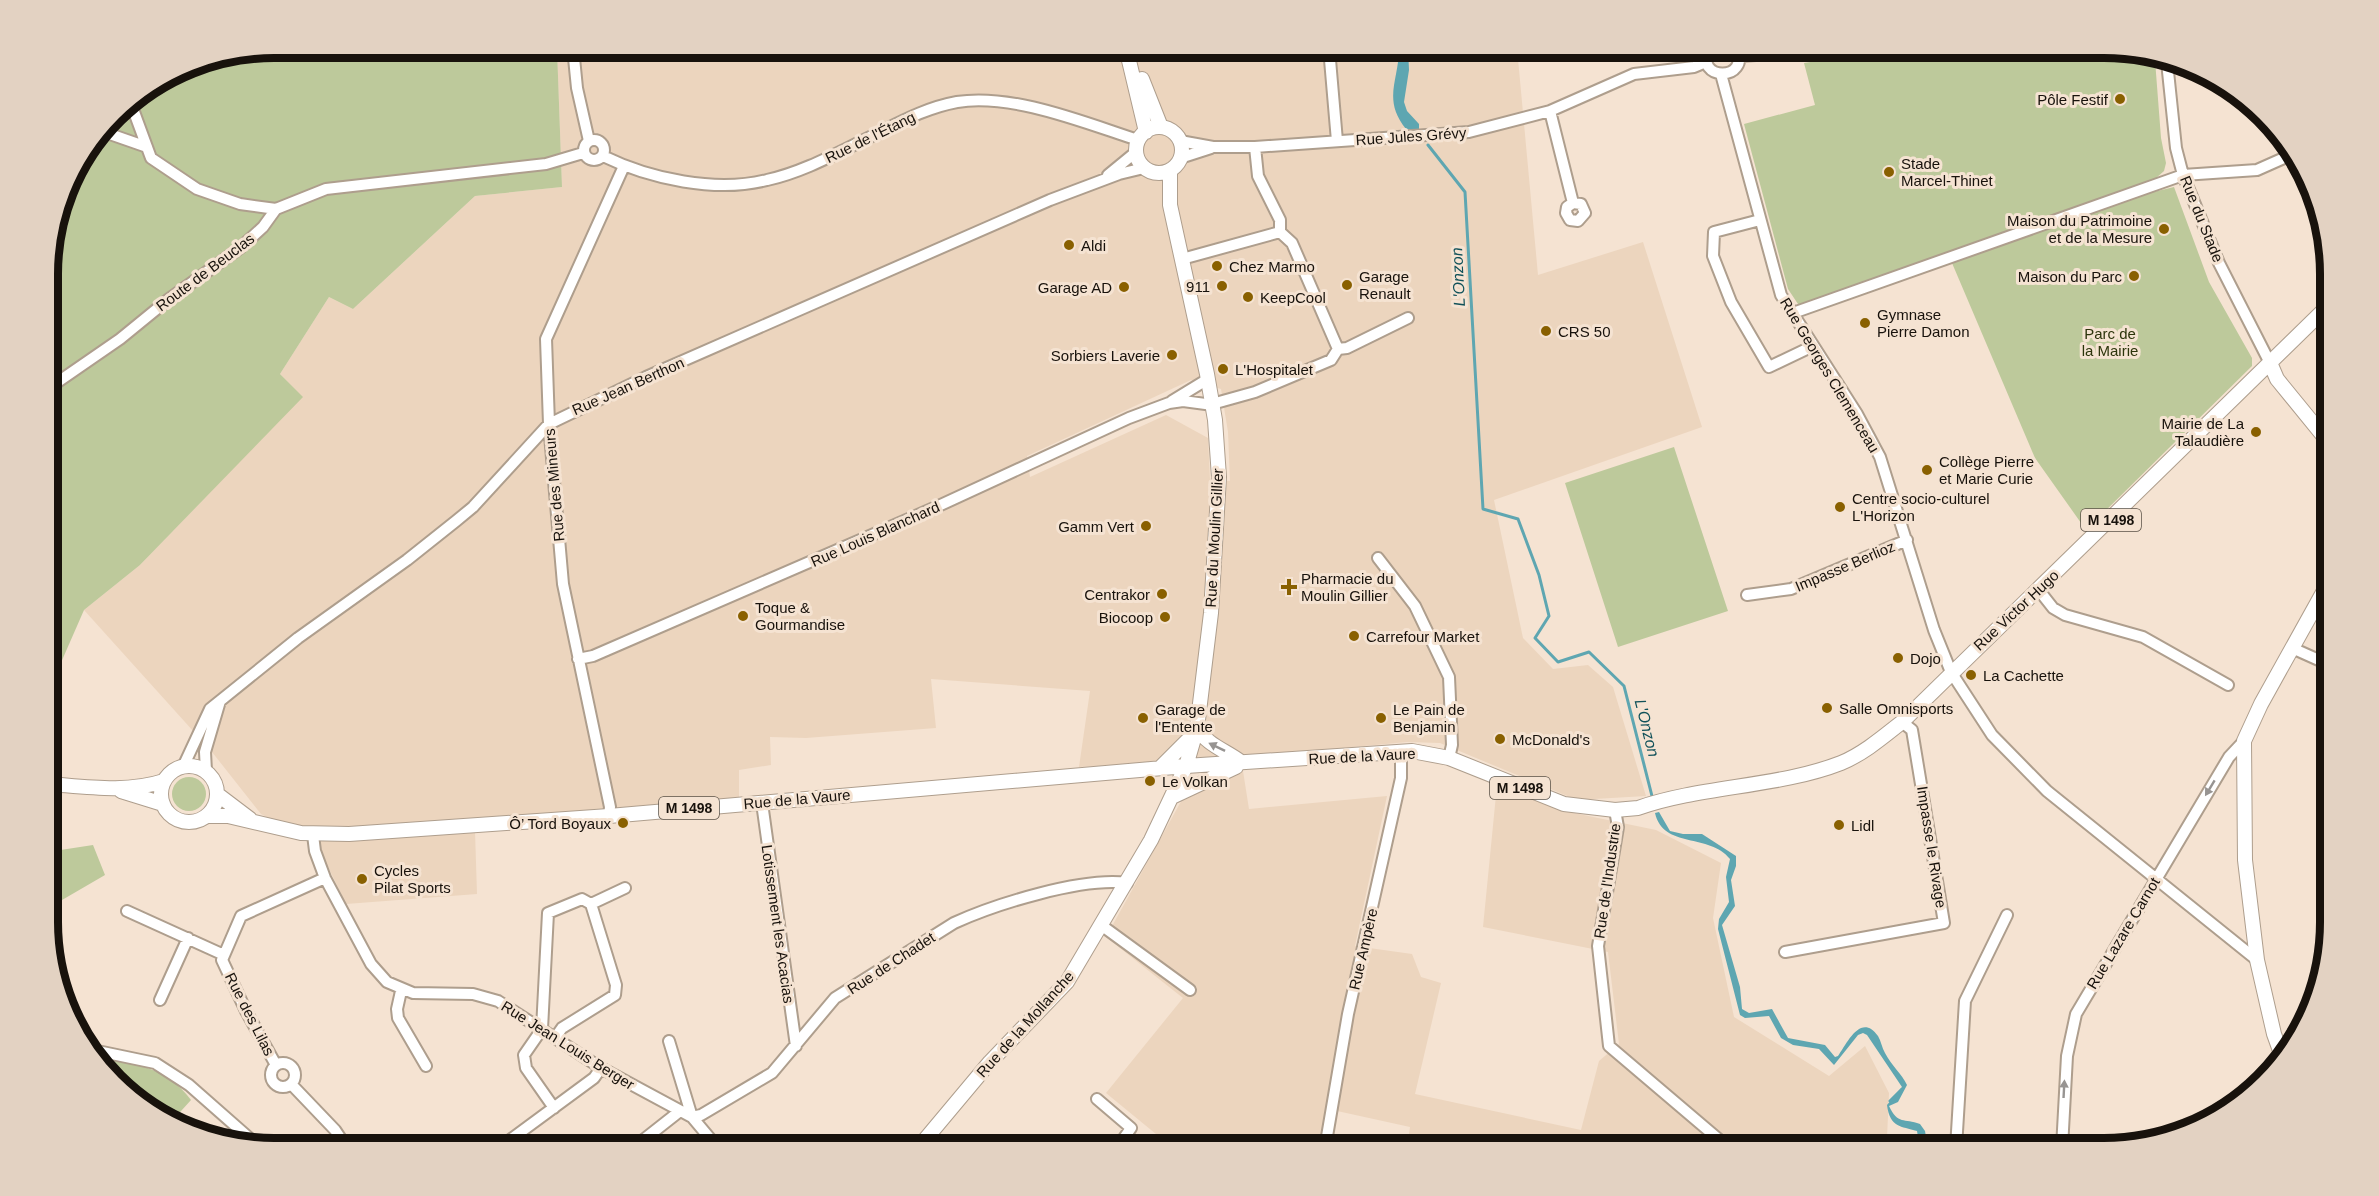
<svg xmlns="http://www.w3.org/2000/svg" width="2379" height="1196" viewBox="0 0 2379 1196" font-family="Arial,sans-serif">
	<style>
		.built { fill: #ecd5be; fill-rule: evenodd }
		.green { fill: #bdc99b }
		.water { fill: #5ea6b1 }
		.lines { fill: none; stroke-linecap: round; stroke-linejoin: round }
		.stream { stroke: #5ea6b1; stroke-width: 3 }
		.minor-casing { stroke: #ae9e8d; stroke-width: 14 }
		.major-casing { stroke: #ae9e8d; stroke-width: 16 }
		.minor { stroke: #fff; stroke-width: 10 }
		.major { stroke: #fff; stroke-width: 14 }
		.oneway { fill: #979492 }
		.poi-dot { fill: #896000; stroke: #f5e3d2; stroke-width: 2 }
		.labels { text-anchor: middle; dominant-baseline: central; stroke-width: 6; stroke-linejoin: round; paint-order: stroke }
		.shield { fill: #f5e3d2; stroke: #5a5147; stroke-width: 1.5 }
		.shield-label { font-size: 14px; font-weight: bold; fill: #18120c }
		.poi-label { font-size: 15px; fill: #18120c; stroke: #f5e3d2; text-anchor: start }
		.street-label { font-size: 15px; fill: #18120c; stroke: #f5e3d2 }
		.park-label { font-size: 15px; fill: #2d350c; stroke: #f5e3d2 }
		.water-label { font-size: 16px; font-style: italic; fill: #115159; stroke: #f5e3d2 }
		.rim { fill: none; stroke: #18120c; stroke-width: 8 }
	</style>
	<rect width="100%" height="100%" fill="#f5e3d2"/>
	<!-- built -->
	<path class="built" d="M557 48H1517L1538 275 1643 242 1702 427 1494 500 1523 638 1553 669 1588 665 1613 687 1646 796 1577 800 1440 743 1407 742 1204 761 1079 767 1090 691 931 679 936 728 806 738 770 737 771 765 739 770V797L475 831 477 894 346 904 317 844 261 814 212 752 84 610 140 565 302 397 280 374 329 297 353 309 475 196 562 187ZM1191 380 1221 389 1228 432 1230 481 1210 480 1208 438 1166 415 1030 477 1027 456Z
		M1243 771 1249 809 1387 796 1355 946 1412 954 1421 977 1441 983 1415 1094 1581 1130 1599 1061 1619 1044 1608 952 1483 927 1497 785 1574 813 1656 830 1721 863 1713 918 1734 1017 1829 1076 1865 1046 1889 1093 1887 1138 1871 1148H1715L1705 1141 1702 1148H1407L1410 1127 1328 1109 1320 1148H1173L1106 1093 1183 998 1106 937 1184 796Z"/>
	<!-- green -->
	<path class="green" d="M274 48H557L562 187 475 196 353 309 329 297 280 374 303 397 140 565 84 610 49 690V259L71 175 125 104 188 65Z
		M1899 48H2105L2155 60 2161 138 2166 163 2164 171 2155 179 1800 307 1788 289 1744 124 1815 105 1804 63Z
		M2174 187 2209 282 2252 358V366L2086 530 2035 458 1952 263 2133 197Z
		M1674 447 1728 611 1618 647 1565 483Z
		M172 794a17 17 0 1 1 34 0a17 17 0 1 1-34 0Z
		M93 845 105 875 50 907V849L54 851Z
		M91 1053C128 1062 168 1067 191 1100L172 1121 173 1124 95 1059Z"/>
	<!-- water -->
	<path class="water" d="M1399 48H1408L1409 70 1404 102 1407 111 1419 124V131L1406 129C1382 99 1399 81 1399 48Z
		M1659 812 1670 831 1683 834H1702L1736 856V866L1731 880 1735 906 1722 925 1740 987 1742 1009 1749 1013 1772 1009 1788 1038 1825 1045 1835 1057 1838 1056C1847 1043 1861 1012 1878 1036 1881 1041 1882 1048 1885 1053 1891 1065 1902 1074 1907 1085L1898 1102 1889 1106C1898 1125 1904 1118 1920 1124L1925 1131 1928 1148H1920L1917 1131C1901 1126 1890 1128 1887 1105L1902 1087 1867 1035 1863 1033 1858 1035 1834 1065 1819 1049 1793 1045 1781 1038 1769 1016 1745 1018 1740 1015 1718 929 1719 919 1729 902 1726 877 1730 859C1710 833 1663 849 1655 813Z"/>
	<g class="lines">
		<!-- stream -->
		<path class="stream" d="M1428 145 1465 192 1483 509 1518 519 1539 575 1549 616 1535 638 1558 662 1589 652 1624 686 1653 800
			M1890 1101 1902 1089"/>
		<defs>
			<path id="minor" d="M573 48 577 88 589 141
				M1329 48 1337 141
				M1708 48C1694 82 1751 82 1737 48
				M1740 56 1865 48
				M2167 62 2176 148 2183 175 2219 263 2271 365
				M1721 74 1781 295 1857 414 1880 457 1934 630 1951 672 1992 735 2047 791 2257 960
				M130 101 151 158 197 189 240 204 276 209
				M1550 111 1573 203 1567 207 1566 213 1570 220 1578 221 1585 213 1581 204 1573 203
				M104 132 147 147
				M584 150a10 10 0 1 1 20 0a10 10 0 1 1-20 0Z
				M1180 141 1213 147H1255L1469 132 1550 111 1634 74 1694 67 1706 62
				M1255 147 1258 176 1280 220V232L1292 243 1338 349
				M603 156C650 179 716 193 767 180 803 172 835 154 868 138 897 124 924 108 957 102 1013 93 1085 123 1138 140
				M1180 158 1211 148
				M1108 175 1136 152
				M1760 220 1714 232 1713 256 1731 302 1769 367 1813 346
				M1182 259 1280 232
				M1793 313 2183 175 2257 170 2284 158 2296 157
				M49 388 120 339 169 299 240 248 263 227 276 209 326 189 546 164 583 153
				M1172 401 1208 379
				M1212 404 1255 392 1331 360 1338 349 1347 348 1408 318
				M1378 558 1415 606 1449 677 1452 745 1449 758
				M2038 589 2053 608 2065 615 2143 637 2228 685
				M1747 595 1791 589 1907 540
				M2292 648 2321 661 2330 658
				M578 659 593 656 934 508 1129 418 1169 403 1183 401 1213 405
				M183 767 210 709 298 638 407 560 456 521 473 507 549 424 646 377 1050 200 1119 174 1144 168
				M206 771 205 752 220 701
				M762 803 796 1046
				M1615 810 1618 827 1598 946 1609 1046 1729 1148
				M609 816 610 807 563 584 549 424 546 339 624 166
				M313 835 315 851 325 878 371 964 387 982 413 993 473 994 498 1001 601 1068 692 1117 718 1148
				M591 904 625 888
				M127 911 224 955
				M1101 925 1190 990
				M1785 952 1944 923 1912 730 1902 722
				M401 991 397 1009 398 1018 426 1066
				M160 1000 188 938
				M669 1041 692 1117
				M88 1049 155 1063 189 1085 256 1144
				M271 1075a12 12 0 1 1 24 0a12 12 0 1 1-24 0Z
				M276 1065 246 1011 222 960 241 916 325 878
				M292 1085 335 1130 347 1148
				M1097 1099 1131 1128 1117 1148
				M554 1108 526 1068 524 1055 542 1029 548 913 582 899 591 904 616 985 615 995 562 1028 555 1038
				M692 1117 701 1115 772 1073 835 998 954 923C996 904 1082 877 1127 883
				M499 1148 594 1078 601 1068
				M633 1148 680 1111
				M1325 1148 1348 1014 1401 778V751
				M1956 1148 1965 1001 2007 915
				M2062 1148 2067 1056 2076 1014 2229 757 2244 741"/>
			<path id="major" d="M1126 48 1146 132
				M1142 79 1161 127
				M1136 150a23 23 0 1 1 46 0a23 23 0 1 1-46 0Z
				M2271 365 2277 379 2330 444
				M1197 728C1207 745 1225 750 1241 762
				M161 794a28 28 0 1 1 56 0a28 28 0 1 1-56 0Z
				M1160 768 1193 735
				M50 784C88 787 127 793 164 781
				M121 791 163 804
				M217 794 250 819
				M1172 797 1236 767
				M207 816H228L301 833 349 834 609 816 1186 766 1412 751 1449 758 1564 804 1615 810 1638 808C1700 786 1780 787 1841 763 1863 754 1883 737 1902 722L2329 305
				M2283 1059 2274 1034 2257 960 2245 860 2244 741 2261 704 2330 580
				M918 1148 990 1062 1067 982 1151 840 1186 766 1197 728 1211 613 1219 477 1215 420 1207 374 1170 205V170"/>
		</defs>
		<!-- minor casing -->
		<use href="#minor" class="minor-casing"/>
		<!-- major casing -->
		<use href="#major" class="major-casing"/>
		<!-- minor -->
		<use href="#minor" class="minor"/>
		<!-- major -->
		<use href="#major" class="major"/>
	</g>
	<!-- one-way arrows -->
	<defs><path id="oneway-solid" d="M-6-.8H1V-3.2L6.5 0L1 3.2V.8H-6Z" transform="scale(1.5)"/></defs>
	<g class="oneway">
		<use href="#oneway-solid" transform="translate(1217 747) rotate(-154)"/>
		<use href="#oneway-solid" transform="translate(2210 788) rotate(121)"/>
		<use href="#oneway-solid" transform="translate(2064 1089) rotate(-87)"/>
	</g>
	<!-- markers -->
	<g class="poi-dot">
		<circle cx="2120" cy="99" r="6"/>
		<circle cx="1889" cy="172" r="6"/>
		<circle cx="2164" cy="229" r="6"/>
		<circle cx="1069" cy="245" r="6"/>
		<circle cx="1217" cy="266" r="6"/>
		<circle cx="2134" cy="276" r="6"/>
		<circle cx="1347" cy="285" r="6"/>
		<circle cx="1222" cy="286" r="6"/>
		<circle cx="1124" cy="287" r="6"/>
		<circle cx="1248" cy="297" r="6"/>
		<circle cx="1865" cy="323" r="6"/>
		<circle cx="1546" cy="331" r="6"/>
		<circle cx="1172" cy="355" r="6"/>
		<circle cx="1223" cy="369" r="6"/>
		<circle cx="2256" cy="432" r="6"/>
		<circle cx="1927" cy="470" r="6"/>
		<circle cx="1840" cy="507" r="6"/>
		<circle cx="1146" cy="526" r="6"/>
		<path d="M1286 578h6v6h6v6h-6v6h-6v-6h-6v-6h6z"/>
		<circle cx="1162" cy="594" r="6"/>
		<circle cx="743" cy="616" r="6"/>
		<circle cx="1165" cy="617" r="6"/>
		<circle cx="1354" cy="636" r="6"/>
		<circle cx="1898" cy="658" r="6"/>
		<circle cx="1971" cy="675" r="6"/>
		<circle cx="1827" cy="708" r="6"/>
		<circle cx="1143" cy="718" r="6"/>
		<circle cx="1381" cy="718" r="6"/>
		<circle cx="1500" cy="739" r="6"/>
		<circle cx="1150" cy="781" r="6"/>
		<circle cx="623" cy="823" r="6"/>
		<circle cx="1839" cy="825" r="6"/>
		<circle cx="362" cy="879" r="6"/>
	</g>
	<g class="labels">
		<!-- shield labels -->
		<g class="shield">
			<rect x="2081" y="509" width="60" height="22" rx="4.5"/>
			<rect x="1490" y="777" width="60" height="22" rx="4.5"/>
			<rect x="659" y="797" width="60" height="22" rx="4.5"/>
		</g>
		<g class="shield-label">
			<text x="2111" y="520">M 1498</text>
			<text x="1520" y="788">M 1498</text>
			<text x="689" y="808">M 1498</text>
		</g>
		<!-- poi labels -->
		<g class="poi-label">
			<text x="2108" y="99" text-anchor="end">Pôle Festif</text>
			<text x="1901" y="163">Stade<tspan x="1901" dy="17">Marcel-Thinet</tspan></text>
			<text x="2152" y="220" text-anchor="end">Maison du Patrimoine<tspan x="2152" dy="17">et de la Mesure</tspan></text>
			<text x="1081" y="245">Aldi</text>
			<text x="1229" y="266">Chez Marmo</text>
			<text x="1359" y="276">Garage<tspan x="1359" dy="17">Renault</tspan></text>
			<text x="2122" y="276" text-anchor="end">Maison du Parc</text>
			<text x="1210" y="286" text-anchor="end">911</text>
			<text x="1112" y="287" text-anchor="end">Garage AD</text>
			<text x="1260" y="297">KeepCool</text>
			<text x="1877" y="314">Gymnase<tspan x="1877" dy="17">Pierre Damon</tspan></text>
			<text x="1558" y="331">CRS 50</text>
			<text x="1160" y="355" text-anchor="end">Sorbiers Laverie</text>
			<text x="1235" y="369">L'Hospitalet</text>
			<text x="2244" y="423" text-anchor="end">Mairie de La<tspan x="2244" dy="17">Talaudière</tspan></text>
			<text x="1939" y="461">Collège Pierre<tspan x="1939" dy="17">et Marie Curie</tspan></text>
			<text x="1852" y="498">Centre socio-culturel<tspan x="1852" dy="17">L'Horizon</tspan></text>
			<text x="1134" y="526" text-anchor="end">Gamm Vert</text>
			<text x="1301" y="578">Pharmacie du<tspan x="1301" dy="17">Moulin Gillier</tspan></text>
			<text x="1150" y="594" text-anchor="end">Centrakor</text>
			<text x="755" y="607">Toque &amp;<tspan x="755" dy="17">Gourmandise</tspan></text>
			<text x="1153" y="617" text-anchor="end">Biocoop</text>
			<text x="1366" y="636">Carrefour Market</text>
			<text x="1910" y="658">Dojo</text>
			<text x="1983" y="675">La Cachette</text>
			<text x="1839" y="708">Salle Omnisports</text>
			<text x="1155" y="709">Garage de<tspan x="1155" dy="17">l'Entente</tspan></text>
			<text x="1393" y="709">Le Pain de<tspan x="1393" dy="17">Benjamin</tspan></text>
			<text x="1512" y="739">McDonald's</text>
			<text x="1162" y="781">Le Volkan</text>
			<text x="611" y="823" text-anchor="end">Ô’ Tord Boyaux</text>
			<text x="1851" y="825">Lidl</text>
			<text x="374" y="870">Cycles<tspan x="374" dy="17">Pilat Sports</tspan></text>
		</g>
		<!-- street labels -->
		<g class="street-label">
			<text transform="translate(1411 136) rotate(-4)">Rue Jules Grévy</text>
			<text transform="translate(870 137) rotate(-26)">Rue de l'Étang</text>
			<text transform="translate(2202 219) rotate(68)">Rue du Stade</text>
			<text transform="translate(205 272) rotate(-37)">Route de Beuclas</text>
			<text transform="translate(1830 375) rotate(59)">Rue Georges Clemenceau</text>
			<text transform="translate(628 386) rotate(-24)">Rue Jean Berthon</text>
			<text transform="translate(554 485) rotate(-95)">Rue des Mineurs</text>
			<text transform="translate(875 534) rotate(-24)">Rue Louis Blanchard</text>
			<text transform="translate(1214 538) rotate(-87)">Rue du Moulin Gillier</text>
			<text transform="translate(1845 566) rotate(-23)">Impasse Berlioz</text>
			<text transform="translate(2016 610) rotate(-43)">Rue Victor Hugo</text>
			<text transform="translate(1362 756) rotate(-3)">Rue de la Vaure</text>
			<text transform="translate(797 799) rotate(-5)">Rue de la Vaure</text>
			<text transform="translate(1932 847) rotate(81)">Impasse le Rivage</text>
			<text transform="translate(1607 881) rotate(-82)">Rue de l'Industrie</text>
			<text transform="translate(778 924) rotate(82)">Lotissement les Acacias</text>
			<text transform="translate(2123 933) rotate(-59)">Rue Lazare Carnot</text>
			<text transform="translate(1363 949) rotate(-77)">Rue Ampère</text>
			<text transform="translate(891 963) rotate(-33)">Rue de Chadet</text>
			<text transform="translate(250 1014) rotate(63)">Rue des Lilas</text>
			<text transform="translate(1025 1024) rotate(-48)">Rue de la Mollanche</text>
			<text transform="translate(568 1045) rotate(32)">Rue Jean Louis Berger</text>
		</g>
		<!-- park labels -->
		<g class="park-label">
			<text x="2110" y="333">Parc de<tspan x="2110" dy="17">la Mairie</tspan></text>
		</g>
		<!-- water labels -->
		<g class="water-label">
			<text transform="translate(1458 277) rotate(-93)">L'Onzon</text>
			<text transform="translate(1647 728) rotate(76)">L'Onzon</text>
		</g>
	</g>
	<!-- crop -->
	<path d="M0 0H2379V1196H0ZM274 58H2104A216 216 0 0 1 2320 274V922A216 216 0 0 1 2104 1138H274A216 216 0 0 1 58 922V274A216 216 0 0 1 274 58Z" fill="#e3d2c2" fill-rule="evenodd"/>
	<path class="rim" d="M274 58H2104A216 216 0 0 1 2320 274V922A216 216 0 0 1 2104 1138H274A216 216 0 0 1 58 922V274A216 216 0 0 1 274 58Z"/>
</svg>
